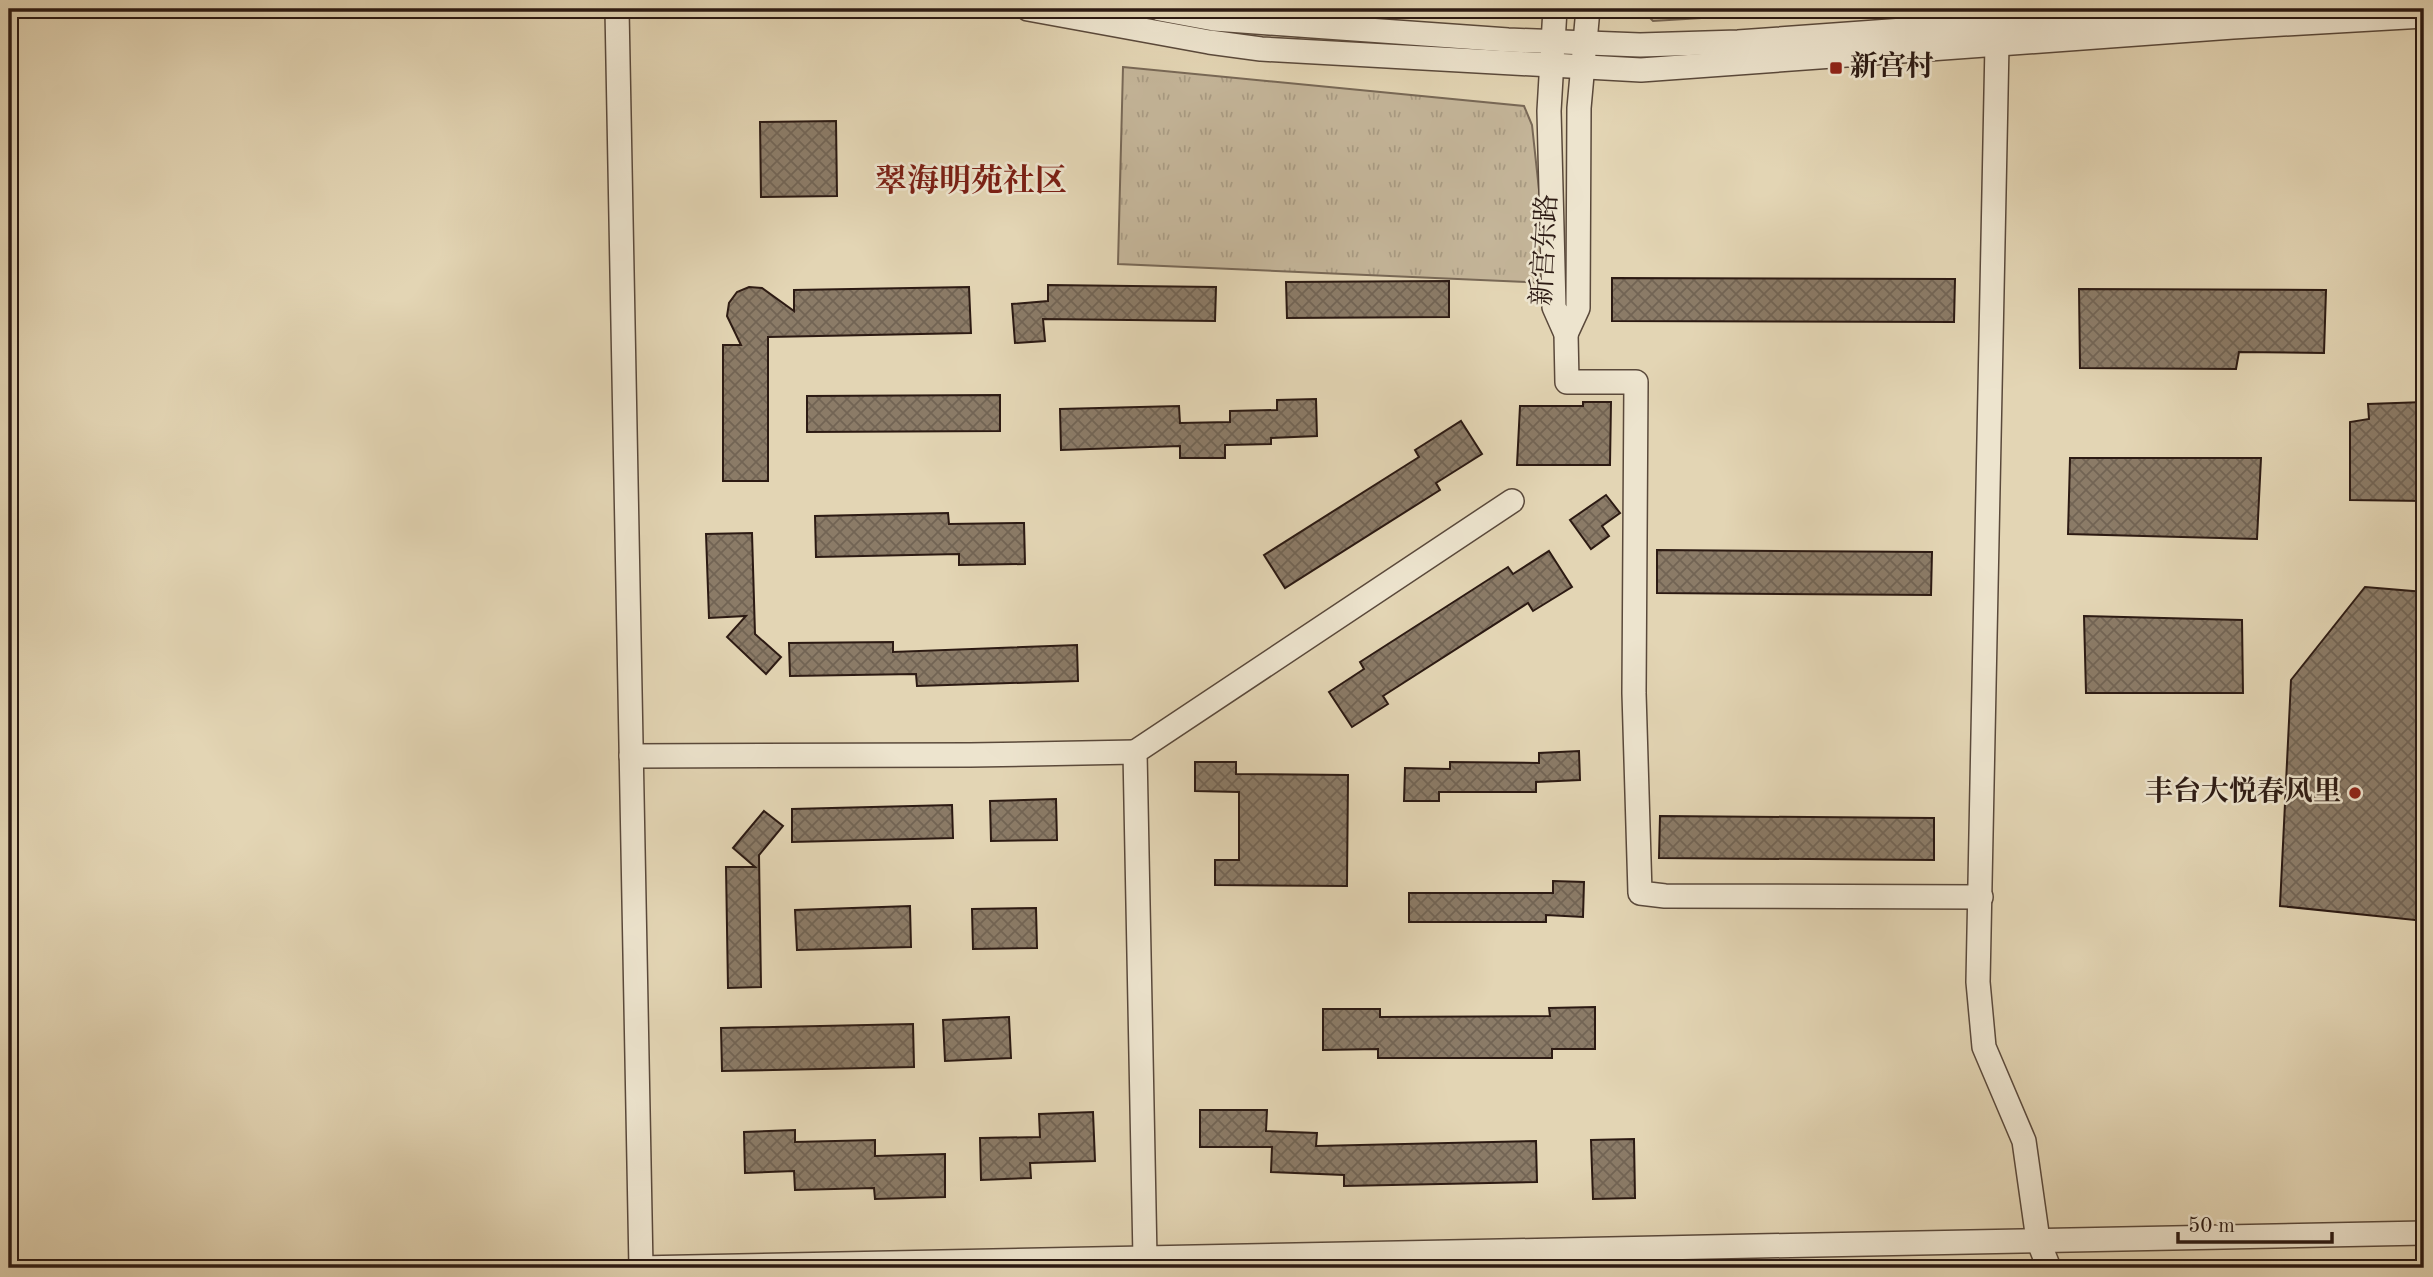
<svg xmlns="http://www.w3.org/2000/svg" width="2433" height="1277" font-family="'Old Standard TT','Noto Serif SC',serif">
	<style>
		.park { fill: url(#park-tufts); stroke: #786856; stroke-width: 2 }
		.building { fill: url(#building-cross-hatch); stroke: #2c1a13; stroke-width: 2 }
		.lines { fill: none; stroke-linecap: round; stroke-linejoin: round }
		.minor-casing { stroke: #5a493b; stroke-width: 26 }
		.minor { stroke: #ede4ce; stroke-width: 23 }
		.poi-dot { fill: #8f2418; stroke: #ede4ce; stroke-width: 2.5 }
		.labels { text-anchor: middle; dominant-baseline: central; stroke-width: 5; stroke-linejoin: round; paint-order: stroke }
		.poi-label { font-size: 28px; font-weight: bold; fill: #2c1a13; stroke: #ede4ce; text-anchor: start }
		.street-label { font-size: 28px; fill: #2c1a13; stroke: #ede4ce }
		.quarter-label { font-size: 32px; font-weight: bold; fill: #7a1f14; stroke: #ede4ce }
	</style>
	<defs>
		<pattern id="park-tufts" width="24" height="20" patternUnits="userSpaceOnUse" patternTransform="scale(1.75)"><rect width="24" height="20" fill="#c4b599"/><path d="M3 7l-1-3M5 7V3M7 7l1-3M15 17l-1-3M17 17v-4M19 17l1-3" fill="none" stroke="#a99b83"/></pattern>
		<pattern id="building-cross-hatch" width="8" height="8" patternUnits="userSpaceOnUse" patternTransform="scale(1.75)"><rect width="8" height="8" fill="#8b7b67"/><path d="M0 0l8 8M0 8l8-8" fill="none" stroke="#726454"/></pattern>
	</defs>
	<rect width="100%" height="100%" fill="#e3d5b4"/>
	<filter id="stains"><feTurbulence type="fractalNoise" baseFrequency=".00286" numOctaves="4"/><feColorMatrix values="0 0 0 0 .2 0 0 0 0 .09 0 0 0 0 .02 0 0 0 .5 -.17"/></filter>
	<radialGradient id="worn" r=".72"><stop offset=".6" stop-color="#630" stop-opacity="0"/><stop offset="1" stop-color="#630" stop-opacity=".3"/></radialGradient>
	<g class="park">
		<polygon points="1641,9 1848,9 1653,21"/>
		<polygon points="1123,67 1524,106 1532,125 1549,283 1118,264"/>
	</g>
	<g class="building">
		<polygon points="836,121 837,196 761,197 760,122"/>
		<polygon points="1612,278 1955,279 1954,322 1612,321"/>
		<polygon points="1449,281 1449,317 1287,318 1286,282"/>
		<polygon points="1048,285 1216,287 1215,321 1043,319 1045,341 1015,343 1012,304 1048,301"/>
		<polygon points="749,287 762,288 794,311 794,290 969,287 971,333 768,337 768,481 723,481 723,345 741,345 727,316 729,303 737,292"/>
		<polygon points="2079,289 2326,290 2324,353 2239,352 2236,369 2080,368"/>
		<polygon points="1000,395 1000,431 807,432 807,396"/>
		<polygon points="1316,399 1317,436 1271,438 1271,444 1225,445 1225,458 1180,458 1180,446 1061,450 1060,409 1179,406 1180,423 1230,422 1230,411 1277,410 1277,400"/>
		<polygon points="1583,402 1611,402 1610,465 1517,465 1520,406 1583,406"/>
		<polygon points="2424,402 2424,501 2350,500 2350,422 2369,419 2368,404"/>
		<polygon points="1461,421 1482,454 1436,483 1440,490 1285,588 1264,555 1419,457 1415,450"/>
		<polygon points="2070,458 2261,458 2257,539 2068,534"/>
		<polygon points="1606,495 1620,513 1602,526 1609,536 1591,549 1570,520"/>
		<polygon points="948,513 949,524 1024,523 1025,564 959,565 959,554 816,557 815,516"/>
		<polygon points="752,533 755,634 781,657 766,674 727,637 746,616 709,618 706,534"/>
		<polygon points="1657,550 1932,552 1931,595 1657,593"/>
		<polygon points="1549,551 1572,587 1533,611 1528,603 1383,696 1388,704 1352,727 1329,692 1364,669 1360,662 1508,567 1513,574"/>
		<polygon points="2365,587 2424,592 2424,921 2280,906 2291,680"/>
		<polygon points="2084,616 2242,620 2243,693 2086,693"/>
		<polygon points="893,642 893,652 1077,645 1078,681 917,686 916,674 790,676 789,643"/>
		<polygon points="1579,751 1580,780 1536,782 1536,792 1439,792 1439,801 1404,801 1405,768 1450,769 1450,762 1539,763 1539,753"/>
		<polygon points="1195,762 1236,762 1236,774 1348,775 1347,886 1215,885 1215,860 1239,860 1239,792 1195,791"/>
		<polygon points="1056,799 1057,840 991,841 990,801"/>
		<polygon points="952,805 953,838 792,842 792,809"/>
		<polygon points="764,811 783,826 759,855 761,987 728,988 726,867 755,867 733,848"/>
		<polygon points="1660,816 1934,818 1934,860 1659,858"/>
		<polygon points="1553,881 1584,882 1583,917 1546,915 1546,922 1409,922 1409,893 1553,893"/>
		<polygon points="910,906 911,947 797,950 795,910"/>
		<polygon points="1036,908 1037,948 973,949 972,909"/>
		<polygon points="1595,1007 1595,1049 1552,1049 1552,1058 1378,1058 1378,1049 1323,1050 1323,1009 1380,1009 1380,1017 1550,1016 1549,1008"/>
		<polygon points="1009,1017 1011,1058 945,1061 943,1020"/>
		<polygon points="913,1024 914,1067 722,1071 721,1028"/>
		<polygon points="1200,1110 1267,1110 1266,1131 1317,1133 1316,1146 1536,1141 1537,1182 1344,1186 1344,1175 1271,1172 1272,1147 1200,1147"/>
		<polygon points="1093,1112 1095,1161 1030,1163 1031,1178 981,1180 980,1138 1040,1137 1039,1114"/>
		<polygon points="795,1130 795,1142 875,1140 875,1156 945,1154 945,1197 875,1199 874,1188 795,1190 794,1171 745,1173 744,1132"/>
		<polygon points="1634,1139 1635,1198 1593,1199 1591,1140"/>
	</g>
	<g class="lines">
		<g class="minor-casing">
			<g id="minor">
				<polyline points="617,9 641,1268"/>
				<polyline points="1028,9 1209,42 1261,49 1641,70 2233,27 2424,16"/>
				<polyline points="1160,9 1214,19 1508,40 1640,45 1738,42 2191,9"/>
				<polyline points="1555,9 1549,111 1554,307 1566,334 1567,382 1636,382 1634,693 1640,893 1665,896 1981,897"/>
				<polyline points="1997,44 1978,982 1984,1047 2024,1141 2038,1240 2049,1268"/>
				<polyline points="1566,334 1578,308 1579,108 1588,9"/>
				<polyline points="631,756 970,755 1135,752"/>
				<polyline points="1145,1258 1135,752 1512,501"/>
				<polyline points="638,1268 2424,1233"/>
			</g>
		</g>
		<use href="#minor" class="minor"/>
	</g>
	<g class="poi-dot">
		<rect x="1829" y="61" width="14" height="14" rx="3.5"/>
		<circle cx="2355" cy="793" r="7"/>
	</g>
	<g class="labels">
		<g class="poi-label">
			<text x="1850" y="68">新宫村</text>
			<text x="2341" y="793" text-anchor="end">丰台大悦春风里</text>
		</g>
		<g class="street-label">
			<text transform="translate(1546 250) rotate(-87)">新宫东路</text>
		</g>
		<g class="quarter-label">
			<text x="971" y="183">翠海明苑社区</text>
		</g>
	</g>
	<rect width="2433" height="1277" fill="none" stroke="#e3d5b4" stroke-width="35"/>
	<rect x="10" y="10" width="2412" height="1256" fill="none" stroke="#2c1a13" stroke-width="3.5"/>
	<rect x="18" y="18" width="2398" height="1242" fill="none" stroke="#2c1a13" stroke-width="2"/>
	<path d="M2178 1232v10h154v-10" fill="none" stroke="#2c1a13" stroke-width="3.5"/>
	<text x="2188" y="1232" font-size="21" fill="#2c1a13" stroke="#ede4ce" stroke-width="5" paint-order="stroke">50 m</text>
	<rect width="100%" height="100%" filter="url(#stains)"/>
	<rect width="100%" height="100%" fill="url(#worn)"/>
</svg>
